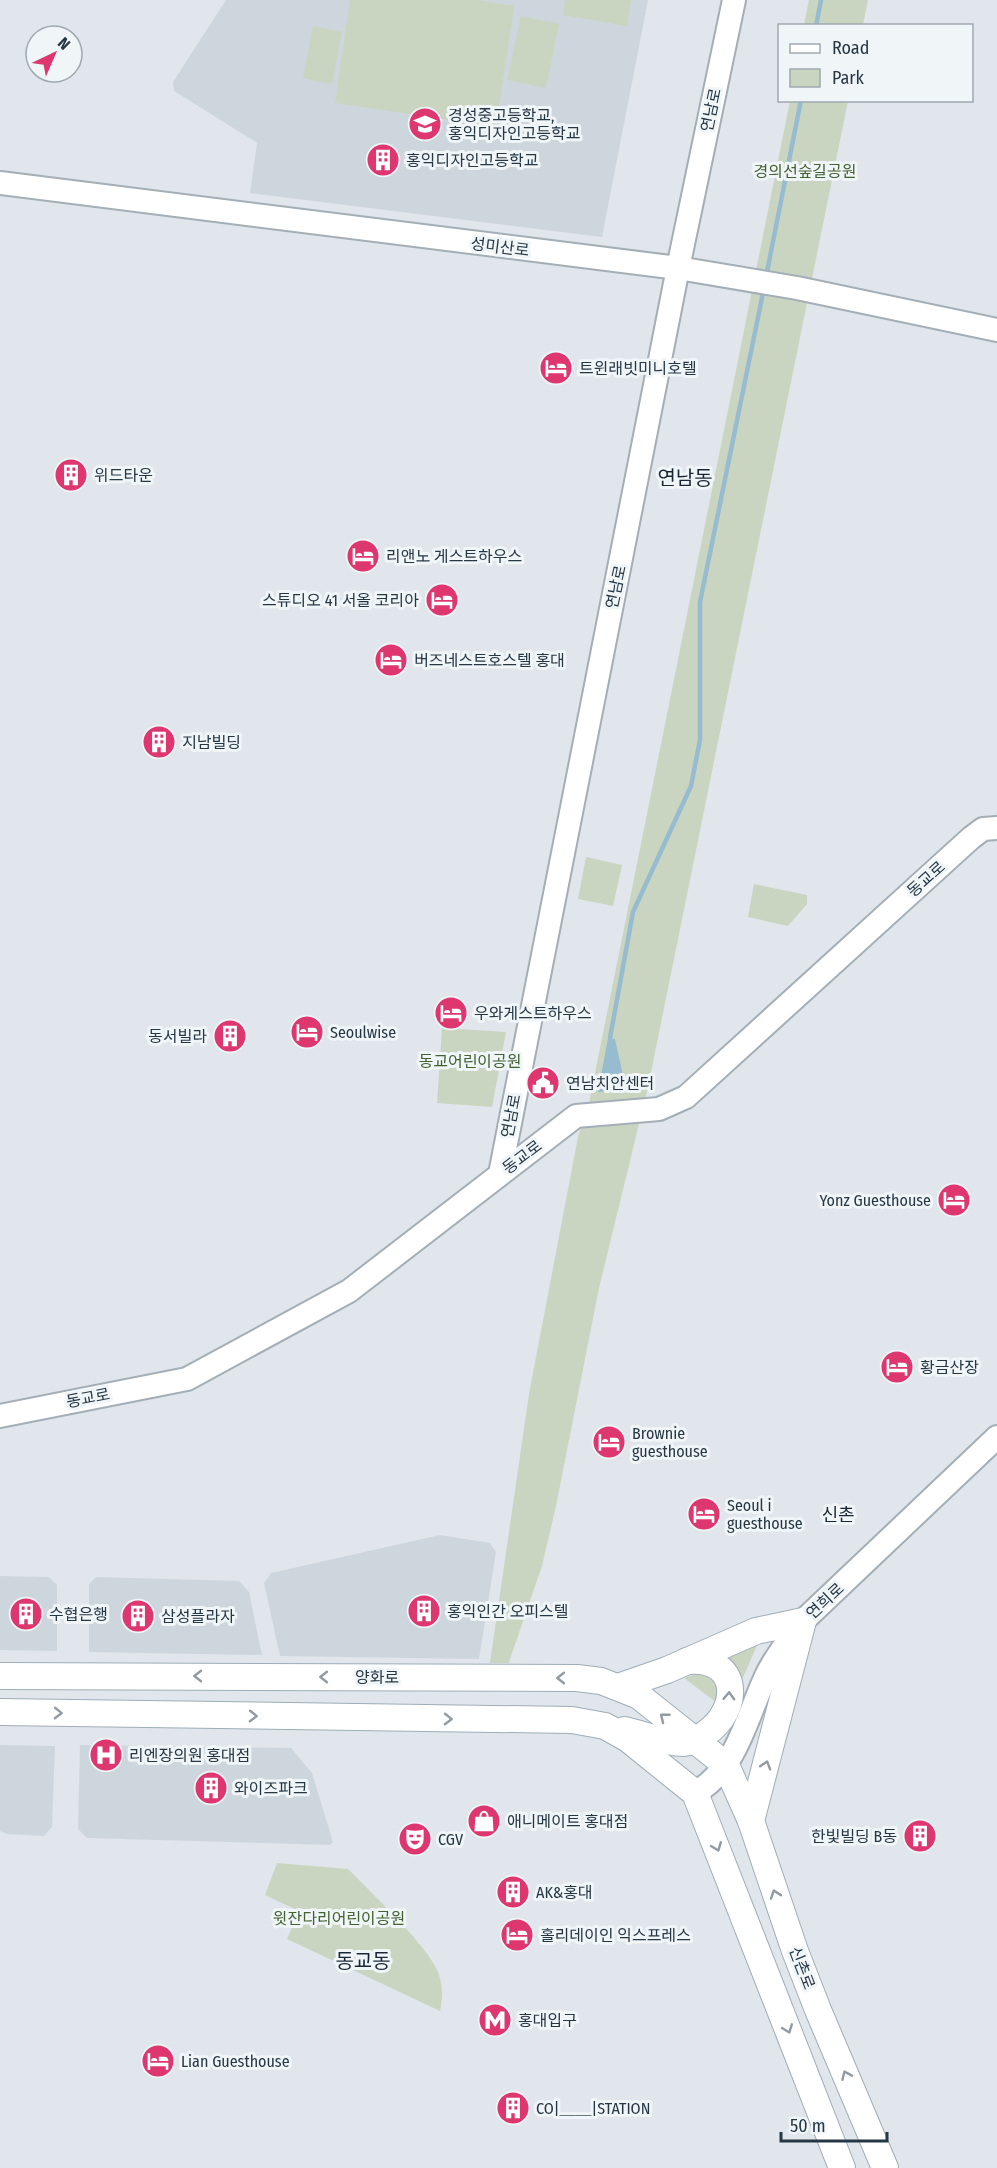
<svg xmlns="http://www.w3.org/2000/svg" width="997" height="2168" font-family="'Fira Sans Condensed','Noto Sans KR',sans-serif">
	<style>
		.built { fill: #ced6dd }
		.green { fill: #c9d5c0 }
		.water { fill: #97bccf }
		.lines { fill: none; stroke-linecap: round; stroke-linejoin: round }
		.stream { stroke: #97bccf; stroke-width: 4.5 }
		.secondary-casing { stroke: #a4aeb6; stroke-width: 26 }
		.primary-casing { stroke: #9eadb8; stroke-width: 28 }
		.secondary { stroke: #fff; stroke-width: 22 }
		.primary { stroke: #fff; stroke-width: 26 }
		.oneway { stroke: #929ba2 }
		.labels { text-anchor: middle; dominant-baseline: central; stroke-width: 6; stroke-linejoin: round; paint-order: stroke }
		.street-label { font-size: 16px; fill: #263744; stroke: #f0f5f8 }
		.poi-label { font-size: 16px; fill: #263744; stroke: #f0f5f8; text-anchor: start }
		.park-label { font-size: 16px; fill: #446132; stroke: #f0f5f8 }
		.neighbourhood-label { font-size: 18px; fill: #192735; stroke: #f0f5f8 }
		.quarter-label { font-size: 20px; fill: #192735; stroke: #f0f5f8 }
	</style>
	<rect width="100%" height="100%" fill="#e0e6eb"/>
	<g class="built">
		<polygon points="226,0 648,0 602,237 250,193 257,143 174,91 173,82"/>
		<polygon points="440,1535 490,1543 496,1552 479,1659 280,1656 264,1583 271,1573"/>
		<polygon points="0,1576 49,1577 57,1585 57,1651 0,1650"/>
		<polygon points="96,1577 239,1581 249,1592 262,1655 89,1652 89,1584"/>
		<polygon points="0,1745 55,1746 52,1827 44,1836 7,1834 0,1831"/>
		<polygon points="80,1745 291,1748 312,1773 333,1842 330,1845 87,1838 78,1829"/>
	</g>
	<g class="green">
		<polygon points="350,0 476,0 514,6 496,127 335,103"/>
		<polygon points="565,0 631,0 627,26 563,15"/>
		<polygon points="809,0 868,0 863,25 804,25"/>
		<polygon points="521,16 559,24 546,88 507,80"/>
		<polygon points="313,26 342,32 332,84 303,78"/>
		<polygon points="790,101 848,101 648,1087 599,1288 556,1506 542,1566 510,1659 509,1663 490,1663 529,1394 578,1137 589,1103"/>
		<polygon points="586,857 622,865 613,906 578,899"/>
		<polygon points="754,884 807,895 807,904 788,926 748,917"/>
		<polygon points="442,1028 506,1032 492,1107 437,1103"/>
		<polygon points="759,1641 741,1682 720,1654"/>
		<path d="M699,1673C717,1678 719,1689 721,1706L684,1678Z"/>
		<path d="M277,1863L348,1869C371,1893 424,1942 437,1970C443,1982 443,1998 440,2011L287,1939L299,1911L265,1895Z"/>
	</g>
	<polygon class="water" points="608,1038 615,1039 626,1089 598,1092"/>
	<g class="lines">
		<g class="stream">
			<polyline points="816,26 821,0"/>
			<polyline points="766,277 801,100"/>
			<polyline points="610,1038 633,912 691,786 700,740 700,602 764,288"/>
		</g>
		<g class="secondary-casing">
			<g id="secondary">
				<polyline points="0,183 678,268 797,288 997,330"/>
				<polyline points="500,1174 678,268 734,0"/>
				<polyline points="0,1416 187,1379 349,1291 576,1116 659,1109 686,1097 971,838 983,829 997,828"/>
				<path d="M695,1793C738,1769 747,1714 768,1672C778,1653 790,1638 803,1621L997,1437"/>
			</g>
		</g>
		<g class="primary-casing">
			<g id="primary">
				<polyline points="0,1676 577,1678 601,1681 639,1696 726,1765 751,1821 795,1951 818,2010 885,2168"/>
				<polyline points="618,1687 667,1670 756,1631 803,1621 751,1821"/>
				<polyline points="0,1712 572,1720 605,1726 628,1739 695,1793 842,2168"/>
				<path d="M624,1730C642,1734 664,1743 684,1743C691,1743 699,1738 705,1734C742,1709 740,1656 687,1661"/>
			</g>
		</g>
		<use href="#secondary" class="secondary"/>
		<use href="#primary" class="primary"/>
	</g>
	<defs><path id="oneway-chevron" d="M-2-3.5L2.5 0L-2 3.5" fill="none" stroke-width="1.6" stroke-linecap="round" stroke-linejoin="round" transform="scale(1.5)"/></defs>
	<g class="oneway">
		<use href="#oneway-chevron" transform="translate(198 1676) rotate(-180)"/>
		<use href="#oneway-chevron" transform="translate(324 1677) rotate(-180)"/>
		<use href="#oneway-chevron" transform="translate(561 1678) rotate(-180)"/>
		<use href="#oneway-chevron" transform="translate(729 1696) rotate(-88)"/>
		<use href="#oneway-chevron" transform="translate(58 1713) rotate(1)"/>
		<use href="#oneway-chevron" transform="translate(253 1716) rotate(1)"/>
		<use href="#oneway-chevron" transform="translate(664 1717) rotate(-141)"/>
		<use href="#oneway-chevron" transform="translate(448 1719) rotate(1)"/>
		<use href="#oneway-chevron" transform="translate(766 1765) rotate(-73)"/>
		<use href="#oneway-chevron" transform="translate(717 1847) rotate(69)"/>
		<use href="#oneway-chevron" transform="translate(775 1894) rotate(-109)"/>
		<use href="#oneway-chevron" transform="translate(788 2029) rotate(69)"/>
		<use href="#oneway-chevron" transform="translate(846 2075) rotate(-114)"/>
	</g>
	<defs>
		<g id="school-disc" transform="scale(1.725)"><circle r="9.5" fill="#de376f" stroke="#f0f5f8"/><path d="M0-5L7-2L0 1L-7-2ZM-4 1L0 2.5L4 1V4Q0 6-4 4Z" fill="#fff"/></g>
		<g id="building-disc" transform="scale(1.725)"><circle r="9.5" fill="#de376f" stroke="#f0f5f8"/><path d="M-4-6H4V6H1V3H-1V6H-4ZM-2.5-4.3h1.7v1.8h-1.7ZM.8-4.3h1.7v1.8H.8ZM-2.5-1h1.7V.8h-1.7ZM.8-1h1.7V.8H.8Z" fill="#fff"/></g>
		<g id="hotel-disc" transform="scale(1.725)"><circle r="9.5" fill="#de376f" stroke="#f0f5f8"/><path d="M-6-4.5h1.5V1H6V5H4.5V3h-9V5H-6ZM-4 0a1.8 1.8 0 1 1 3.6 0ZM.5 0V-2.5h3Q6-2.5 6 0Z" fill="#fff"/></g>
		<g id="civic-disc" transform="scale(1.725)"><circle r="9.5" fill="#de376f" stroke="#f0f5f8"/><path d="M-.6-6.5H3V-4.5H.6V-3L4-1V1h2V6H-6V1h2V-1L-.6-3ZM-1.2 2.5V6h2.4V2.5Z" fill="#fff"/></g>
		<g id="hospital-disc" transform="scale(1.725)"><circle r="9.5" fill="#de376f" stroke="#f0f5f8"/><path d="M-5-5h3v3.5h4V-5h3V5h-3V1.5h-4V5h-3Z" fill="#fff"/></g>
		<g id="shop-disc" transform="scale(1.725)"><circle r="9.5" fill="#de376f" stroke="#f0f5f8"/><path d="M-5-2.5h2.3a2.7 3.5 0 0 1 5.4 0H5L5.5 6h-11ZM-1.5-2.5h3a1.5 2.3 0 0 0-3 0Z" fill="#fff"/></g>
		<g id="theatre-disc" transform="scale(1.725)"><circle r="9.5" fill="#de376f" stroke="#f0f5f8"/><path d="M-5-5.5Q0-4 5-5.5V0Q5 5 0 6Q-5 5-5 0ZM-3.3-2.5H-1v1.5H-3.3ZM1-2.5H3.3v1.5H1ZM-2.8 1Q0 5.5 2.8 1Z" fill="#fff"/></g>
		<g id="metro-disc" transform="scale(1.725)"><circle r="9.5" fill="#de376f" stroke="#f0f5f8"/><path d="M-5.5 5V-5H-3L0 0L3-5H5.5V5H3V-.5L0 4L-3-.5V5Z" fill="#fff"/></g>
	</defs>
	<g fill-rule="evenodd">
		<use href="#school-disc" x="425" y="124"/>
		<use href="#building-disc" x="383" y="160"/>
		<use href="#hotel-disc" x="556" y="368"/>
		<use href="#building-disc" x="71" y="475"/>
		<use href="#hotel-disc" x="363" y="556"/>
		<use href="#hotel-disc" x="442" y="600"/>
		<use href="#hotel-disc" x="391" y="660"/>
		<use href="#building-disc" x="159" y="742"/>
		<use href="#hotel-disc" x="451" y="1013"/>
		<use href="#hotel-disc" x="307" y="1032"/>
		<use href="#building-disc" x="230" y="1036"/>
		<use href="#civic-disc" x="543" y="1083"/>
		<use href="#hotel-disc" x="954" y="1200"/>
		<use href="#hotel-disc" x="897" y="1367"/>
		<use href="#hotel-disc" x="609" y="1442"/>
		<use href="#hotel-disc" x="704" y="1514"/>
		<use href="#building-disc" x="424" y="1611"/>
		<use href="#building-disc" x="26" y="1614"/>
		<use href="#building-disc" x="138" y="1616"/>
		<use href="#hospital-disc" x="106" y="1755"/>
		<use href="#building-disc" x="211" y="1788"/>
		<use href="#shop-disc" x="484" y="1821"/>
		<use href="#building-disc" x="920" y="1836"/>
		<use href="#theatre-disc" x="415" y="1839"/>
		<use href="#building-disc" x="513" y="1892"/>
		<use href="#hotel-disc" x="517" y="1935"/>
		<use href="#metro-disc" x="495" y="2020"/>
		<use href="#hotel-disc" x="158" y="2061"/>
		<use href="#building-disc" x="513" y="2108"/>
	</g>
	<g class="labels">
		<g class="street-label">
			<text transform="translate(711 110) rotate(-78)">연남로</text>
			<text transform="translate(500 247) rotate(7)">성미산로</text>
			<text transform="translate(616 587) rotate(-78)">연남로</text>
			<text transform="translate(926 879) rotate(-42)">동교로</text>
			<text transform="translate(511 1116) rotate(-79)">연남로</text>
			<text transform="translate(522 1157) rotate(-37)">동교로</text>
			<text transform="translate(88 1398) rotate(-11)">동교로</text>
			<text transform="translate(825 1601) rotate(-43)">연희로</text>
			<text x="377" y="1677">양화로</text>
			<text transform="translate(802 1968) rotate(69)">신촌로</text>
		</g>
		<g class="poi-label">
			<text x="448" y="115">경성중고등학교,<tspan x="448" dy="18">홍익디자인고등학교</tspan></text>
			<text x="406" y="160">홍익디자인고등학교</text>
			<text x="579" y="368">트윈래빗미니호텔</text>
			<text x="94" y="475">위드타운</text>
			<text x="386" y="556">리앤노 게스트하우스</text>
			<text x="419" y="600" text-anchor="end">스튜디오 41 서올 코리아</text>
			<text x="414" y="660">버즈네스트호스텔 홍대</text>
			<text x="182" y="742">지남빌딩</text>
			<text x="474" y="1013">우와게스트하우스</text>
			<text x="330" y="1032">Seoulwise</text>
			<text x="207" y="1036" text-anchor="end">동서빌라</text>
			<text x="566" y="1083">연남치안센터</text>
			<text x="931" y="1200" text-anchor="end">Yonz Guesthouse</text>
			<text x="920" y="1367">황금산장</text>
			<text x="632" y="1433">Brownie<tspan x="632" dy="18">guesthouse</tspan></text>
			<text x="727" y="1505">Seoul i<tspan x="727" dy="18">guesthouse</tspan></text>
			<text x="447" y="1611">홍익인간 오피스텔</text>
			<text x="49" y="1614">수협은행</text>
			<text x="161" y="1616">삼성플라자</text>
			<text x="129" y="1755">리엔장의원 홍대점</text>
			<text x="234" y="1788">와이즈파크</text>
			<text x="507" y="1821">애니메이트 홍대점</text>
			<text x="897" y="1836" text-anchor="end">한빛빌딩 B동</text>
			<text x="438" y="1839">CGV</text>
			<text x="536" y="1892">AK&amp;홍대</text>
			<text x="540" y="1935">홀리데이인 익스프레스</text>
			<text x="518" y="2020">홍대입구</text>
			<text x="181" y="2061">Lian Guesthouse</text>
			<text x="536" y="2108">CO|＿＿|STATION</text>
		</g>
		<g class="park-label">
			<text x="805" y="171">경의선숲길공원</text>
			<text x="470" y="1061">동교어린이공원</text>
			<text x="339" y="1918">윗잔다리어린이공원</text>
		</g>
		<g class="neighbourhood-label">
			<text x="838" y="1515">신촌</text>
		</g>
		<g class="quarter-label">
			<text x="685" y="478">연남동</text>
			<text x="363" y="1961">동교동</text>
		</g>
	</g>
	<rect x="778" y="24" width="195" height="78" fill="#f0f5f8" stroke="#9fa9b0" stroke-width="1.5"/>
	<rect x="790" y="44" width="30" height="9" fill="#ffffff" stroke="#9fa9b0" stroke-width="1.5"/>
	<text x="832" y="54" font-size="18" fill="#263744">Road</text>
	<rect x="790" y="69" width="30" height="18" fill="#c9d5c0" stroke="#9fa9b0" stroke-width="1.5"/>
	<text x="832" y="84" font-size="18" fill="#263744">Park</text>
	<g transform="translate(54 54) rotate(44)"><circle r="28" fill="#f0f5f8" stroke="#9fa9b0" stroke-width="1.5"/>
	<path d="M0-4.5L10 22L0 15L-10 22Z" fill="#de376f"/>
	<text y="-9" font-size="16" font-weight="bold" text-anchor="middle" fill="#263744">N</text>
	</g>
	<path d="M781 2132v9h106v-9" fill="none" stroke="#263744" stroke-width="3"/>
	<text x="790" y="2132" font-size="18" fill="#263744" stroke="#f0f5f8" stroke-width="4.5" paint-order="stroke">50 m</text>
</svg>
